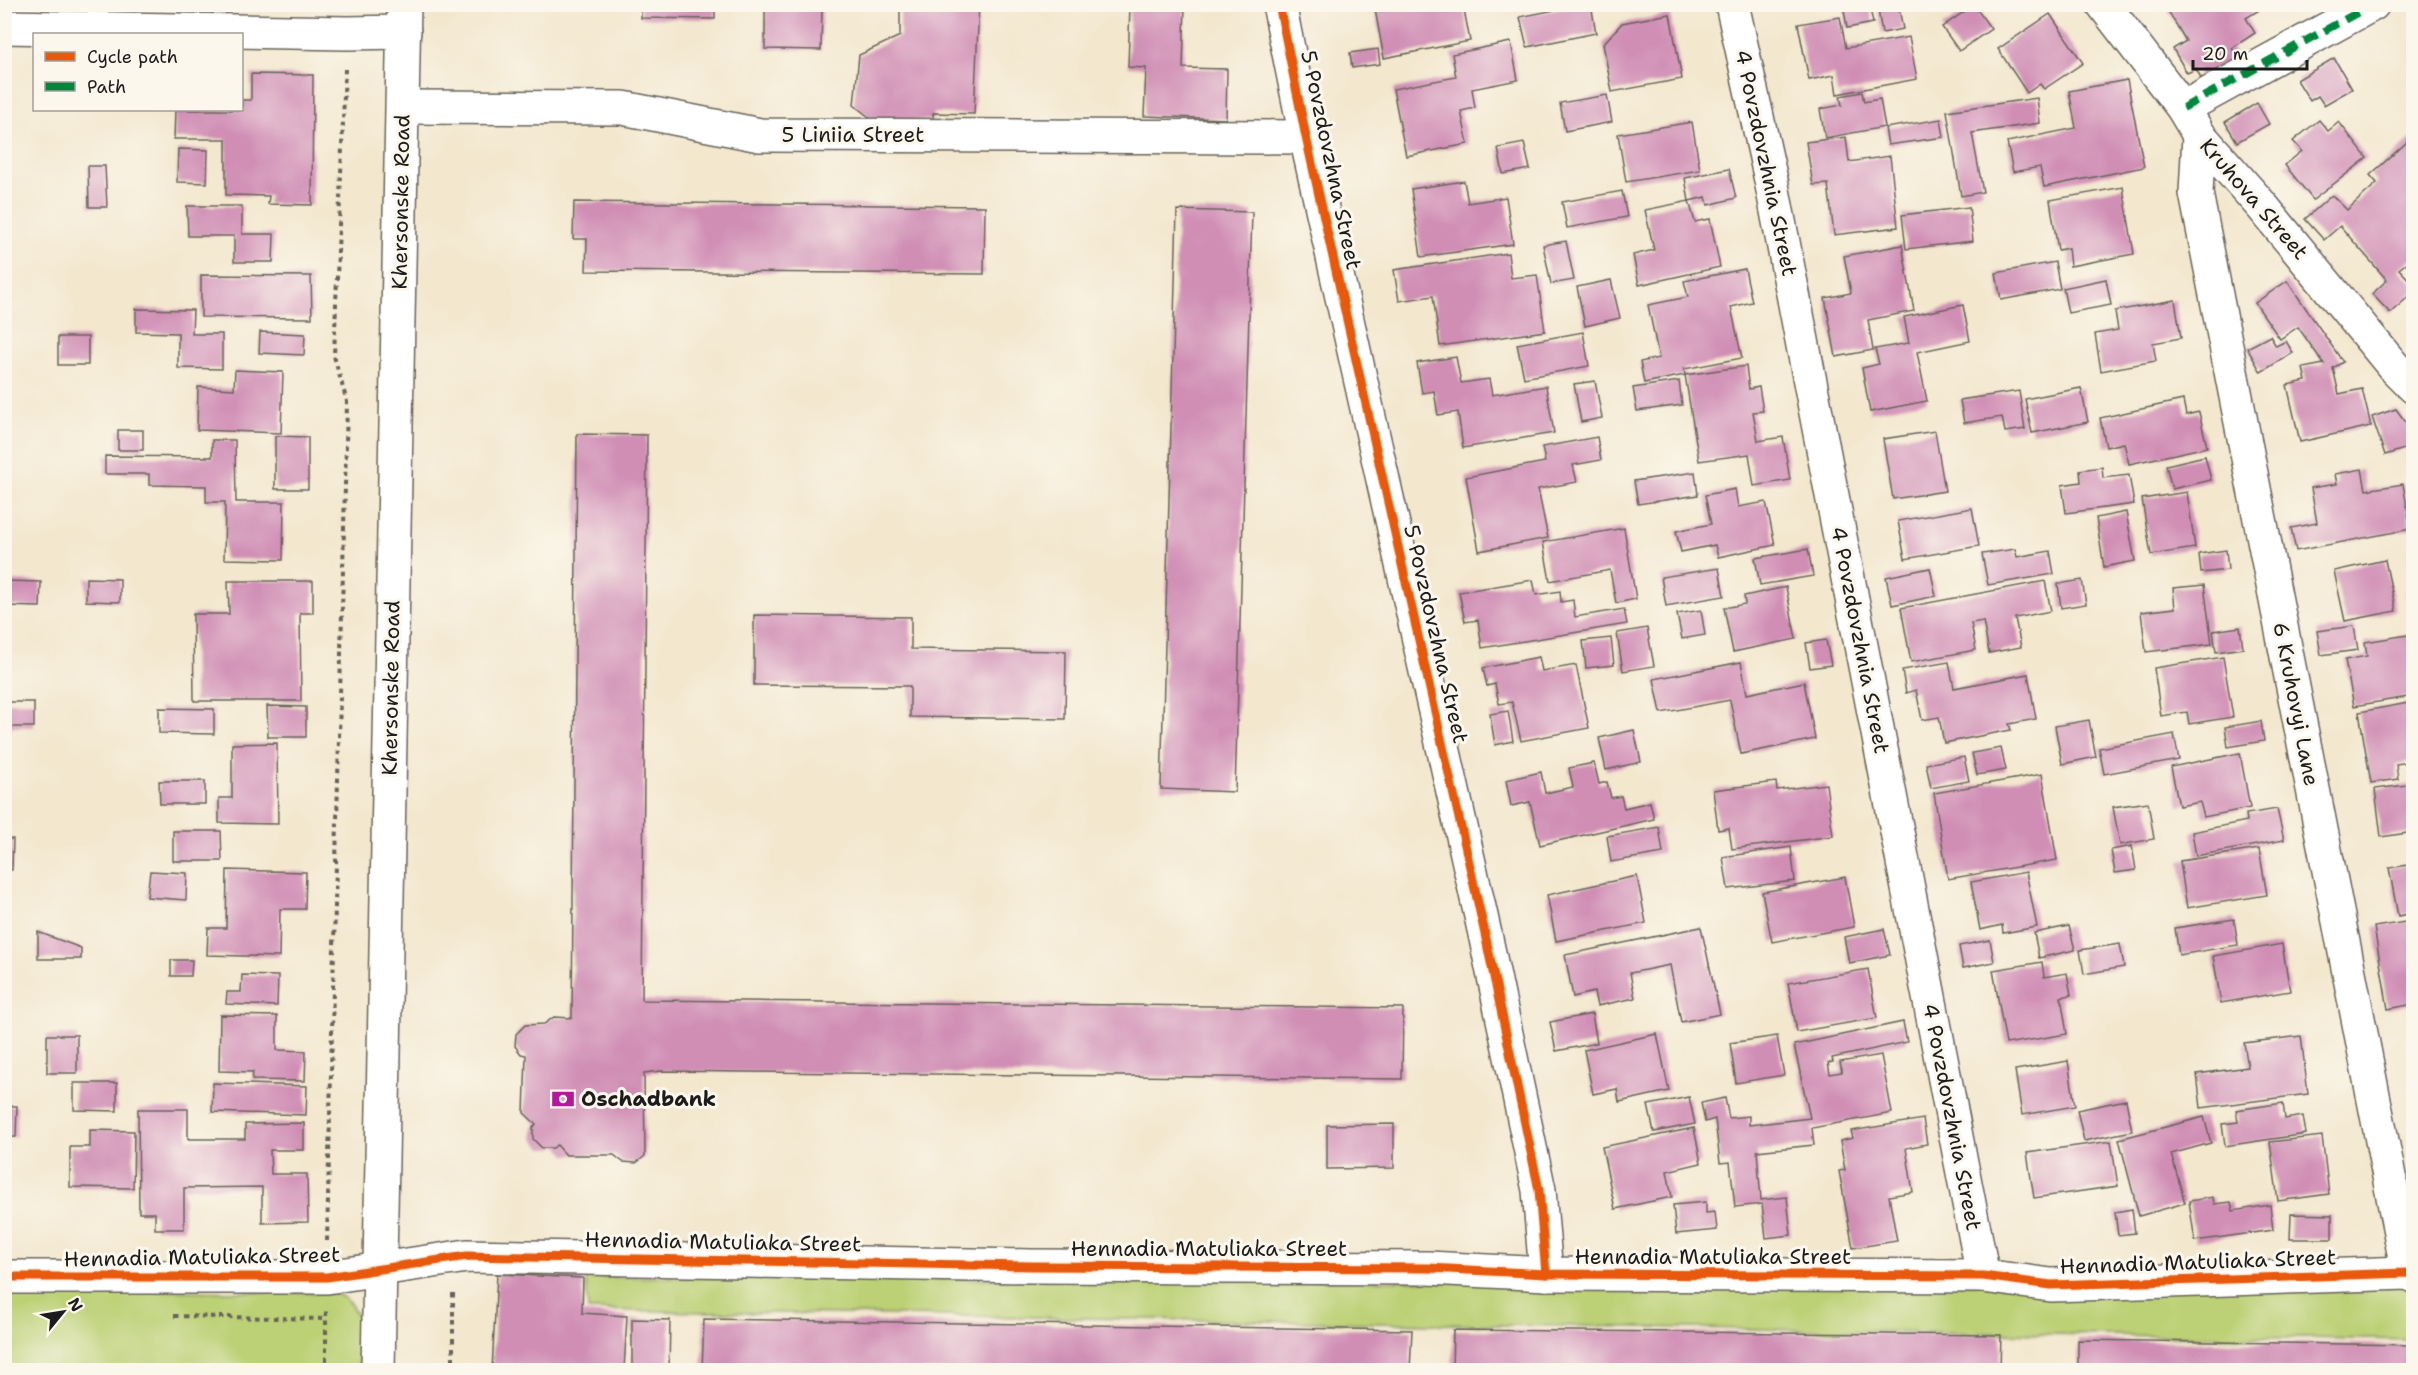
<svg xmlns="http://www.w3.org/2000/svg" width="2418" height="1375" font-family="'Shantell Sans',sans-serif">
	<style>
		.green { fill: #bcd074; stroke: #6c7648; stroke-width: 1.5 }
		.building { fill: #d08eb5 }
		.lines { fill: none; stroke-linecap: round; stroke-linejoin: round }
		.street-casing { stroke: #67635a; stroke-width: 36 }
		.secondary-casing { stroke: #67635a; stroke-width: 36 }
		.path { stroke: #67635a; stroke-width: 4; stroke-dasharray: 4.5 4.5; stroke-linecap: butt }
		.street { stroke: #fff; stroke-width: 33 }
		.secondary { stroke: #fff; stroke-width: 33 }
		.quiet { stroke: #00873e; stroke-width: 8; stroke-dasharray: 15 8; stroke-linecap: butt }
		.cycleway-casing { stroke: #fbf7ec; stroke-width: 13 }
		.cycleway { stroke: #e8590c; stroke-width: 9 }
		.labels { text-anchor: middle; dominant-baseline: central; stroke-width: 6; stroke-linejoin: round; paint-order: stroke }
		.street-label { font-size: 21px; fill: #1c1c1c; stroke: #fbf7ec }
		.poi-label { font-size: 21px; font-weight: bold; fill: #1c1c1c; stroke: #fbf7ec; text-anchor: start }
	</style>
	<rect width="100%" height="100%" fill="#fbf7ec"/>
	<filter id="ink" filterUnits="userSpaceOnUse"><feTurbulence type="fractalNoise" baseFrequency=".0167" numOctaves="2"/><feDisplacementMap in="SourceGraphic" scale="12" xChannelSelector="R" yChannelSelector="G"/><feConvolveMatrix kernelMatrix="1 2 1 2 8 2 1 2 1" color-interpolation-filters="sRGB"/></filter>
	<filter id="wash" filterUnits="userSpaceOnUse"><feTurbulence type="fractalNoise" baseFrequency=".008" numOctaves="4" result="noise"/><feDisplacementMap in="SourceGraphic" scale="24" xChannelSelector="R" yChannelSelector="G"/><feGaussianBlur stdDeviation="1.35" result="paint"/><feColorMatrix in="noise" values="0 0 0 0 0 0 0 0 0 0 0 0 0 0 0 0 0 1.4 0 .05"/><feComposite in="paint" operator="in"/></filter>
	<g filter="url(#wash)">
		<rect width="100%" height="100%" fill="#f3e7ce"/>
		<g class="green">
			<polygon points="586,1277 2403,1285 2413,1290 2414,1340 588,1310"/>
			<path d="M5,1289L335,1293C367,1306 359,1342 358,1370H5Z"/>
		</g>
		<g id="blocks">
			<g class="building">
				<polygon points="641,4 715,4 715,19 641,18"/>
				<polygon points="765,4 805,4 805,7 822,8 821,50 765,49"/>
				<polygon points="900,4 979,4 974,114 933,113 933,120 875,122 854,105 859,55 900,36"/>
				<polygon points="1130,4 1185,4 1183,68 1227,69 1226,119 1144,116 1146,68 1128,67"/>
				<polygon points="1374,4 1414,4 1415,7 1428,4 1463,4 1470,41 1384,58"/>
				<polygon points="1584,4 1591,4 1596,33 1527,47 1520,17"/>
				<polygon points="1843,4 1869,4 1873,23 1847,28"/>
				<polygon points="1877,4 1898,4 1903,29 1882,33"/>
				<polygon points="2164,4 2269,4 2246,18 2255,33 2232,48 2242,64 2206,86 2196,69 2187,73 2173,49 2186,41"/>
				<polygon points="1974,5 1991,29 1959,51 1942,27"/>
				<polygon points="1670,14 1682,79 1612,92 1603,44 1622,23"/>
				<polygon points="2050,14 2083,63 2044,89 2040,84 2027,93 1998,49"/>
				<polygon points="1840,17 1846,48 1909,37 1917,79 1837,94 1834,75 1809,80 1798,24"/>
				<polygon points="1511,42 1518,80 1472,89 1475,108 1461,111 1468,144 1406,156 1393,89 1456,77 1452,54"/>
				<polygon points="1378,49 1380,64 1352,68 1350,53"/>
				<polygon points="2334,58 2352,89 2324,105 2318,96 2310,101 2297,80"/>
				<polygon points="251,74 313,75 312,205 268,204 269,196 226,195 226,139 174,139 175,110 242,110 242,100 251,100"/>
				<polygon points="2127,80 2144,167 2044,187 2040,167 2013,172 2007,142 2076,128 2069,91"/>
				<polygon points="1862,92 1864,102 1880,99 1885,127 1825,138 1820,109 1842,105 1840,96"/>
				<polygon points="1607,95 1612,122 1565,131 1560,103"/>
				<polygon points="2037,98 2040,123 1972,133 1983,192 1961,196 1947,111"/>
				<polygon points="2257,103 2269,124 2237,142 2225,122"/>
				<polygon points="1941,119 1944,137 1888,145 1885,128"/>
				<polygon points="2319,120 2328,131 2339,122 2367,158 2313,200 2285,165 2302,151 2293,141"/>
				<polygon points="1692,122 1700,170 1626,182 1618,134"/>
				<polygon points="2414,136 2414,209 2409,213 2414,219 2414,257 2399,269 2414,285 2414,292 2390,313 2372,294 2387,280 2340,226 2324,240 2305,219 2332,195 2347,210 2377,183 2370,175"/>
				<polygon points="1846,137 1849,162 1890,156 1898,227 1834,235 1828,184 1813,185 1806,142"/>
				<polygon points="1524,143 1530,169 1503,174 1498,148"/>
				<polygon points="178,149 208,150 207,183 177,182"/>
				<polygon points="88,166 105,166 107,207 89,207"/>
				<polygon points="1729,169 1736,198 1708,205 1706,197 1689,201 1685,178"/>
				<polygon points="1464,181 1468,203 1506,197 1513,244 1421,257 1411,189"/>
				<polygon points="2123,187 2134,254 2070,266 2068,248 2058,250 2050,200"/>
				<polygon points="1622,191 1627,217 1567,228 1562,202"/>
				<polygon points="1689,201 1695,222 1710,219 1720,267 1639,285 1633,255 1654,250 1645,210"/>
				<polygon points="574,202 985,206 984,274 586,271 587,239 573,239"/>
				<polygon points="187,206 242,206 242,234 274,234 273,262 234,262 234,236 188,236"/>
				<polygon points="1969,207 1973,241 1906,249 1902,215"/>
				<polygon points="1177,210 1252,212 1235,792 1161,789"/>
				<polygon points="1566,241 1574,280 1551,284 1543,245"/>
				<polygon points="1902,245 1914,311 1868,320 1873,350 1836,357 1825,298 1851,293 1844,256"/>
				<polygon points="1508,253 1511,278 1537,275 1545,331 1440,346 1433,296 1399,301 1394,270"/>
				<polygon points="2055,262 2060,289 2001,300 1996,273"/>
				<polygon points="1745,269 1752,302 1731,307 1742,358 1684,369 1685,375 1644,383 1640,362 1659,358 1648,305 1688,297 1684,281"/>
				<polygon points="201,275 311,276 312,318 201,317"/>
				<polygon points="2106,279 2111,305 2068,313 2063,288"/>
				<polygon points="1611,280 1620,318 1585,326 1577,287"/>
				<polygon points="2287,281 2343,362 2333,368 2339,394 2362,389 2371,426 2300,442 2287,385 2306,381 2303,368 2324,364 2298,327 2280,339 2255,303"/>
				<polygon points="2175,300 2181,338 2153,343 2156,361 2101,371 2095,334 2118,330 2115,311"/>
				<polygon points="1963,305 1970,341 1917,352 1927,401 1870,412 1862,368 1879,364 1875,349 1909,343 1904,317"/>
				<polygon points="136,309 193,310 192,334 222,334 222,369 178,368 178,333 136,332"/>
				<polygon points="260,332 305,334 304,355 259,353"/>
				<polygon points="1583,332 1589,366 1524,378 1517,344"/>
				<polygon points="2270,336 2276,346 2286,341 2293,353 2261,372 2247,348"/>
				<rect x="58" y="337" width="30" height="28"/>
				<polygon points="1456,357 1461,383 1489,379 1492,395 1546,386 1554,433 1463,448 1458,412 1438,415 1434,391 1422,393 1417,363"/>
				<polygon points="1746,366 1749,389 1759,387 1763,411 1753,412 1758,441 1783,437 1790,480 1754,486 1749,454 1699,461 1685,375"/>
				<polygon points="235,370 283,372 281,433 197,430 198,387 234,389"/>
				<polygon points="1595,381 1602,418 1581,422 1574,384"/>
				<polygon points="1679,381 1682,405 1637,411 1633,388"/>
				<polygon points="2081,388 2088,422 2032,433 2025,399"/>
				<polygon points="2019,391 2025,429 2005,432 2002,417 1964,423 1960,400"/>
				<polygon points="2183,400 2186,415 2199,412 2207,447 2129,464 2124,443 2106,447 2100,418"/>
				<polygon points="2396,409 2414,433 2414,446 2385,455 2372,417"/>
				<rect x="118" y="430" width="25" height="20"/>
				<polygon points="1935,431 1945,491 1893,499 1883,439"/>
				<polygon points="577,434 647,435 642,1000 1403,1008 1402,1079 661,1071 644,1073 645,1156 636,1163 623,1162 614,1155 566,1155 557,1145 553,1148 542,1148 533,1139 533,1128 536,1124 524,1113 526,1055 521,1054 515,1046 516,1034 525,1025 544,1024 554,1017 572,1018"/>
				<polygon points="275,436 308,437 308,489 275,489"/>
				<polygon points="1597,437 1601,460 1573,465 1577,482 1538,489 1548,538 1479,551 1466,477 1545,462 1542,447"/>
				<polygon points="212,440 235,440 236,502 284,502 283,560 224,559 225,502 206,502 206,486 149,485 149,474 105,474 105,456 212,457"/>
				<polygon points="2205,456 2211,480 2172,489 2166,465"/>
				<polygon points="2102,467 2103,478 2129,475 2134,504 2066,513 2062,485 2081,482 2080,470"/>
				<polygon points="2362,469 2366,490 2403,484 2411,529 2296,551 2291,528 2317,523 2311,488 2337,484 2335,474"/>
				<polygon points="1695,472 1698,495 1638,504 1634,481"/>
				<polygon points="1735,489 1738,507 1766,502 1775,545 1718,557 1715,545 1681,552 1676,531 1711,524 1705,495"/>
				<polygon points="2187,492 2195,548 2151,555 2142,499"/>
				<polygon points="1972,508 1979,546 1905,559 1898,521"/>
				<polygon points="2126,512 2135,561 2104,567 2096,518"/>
				<polygon points="1624,528 1636,599 1616,603 1610,570 1550,581 1543,542"/>
				<polygon points="1808,549 1813,576 1760,585 1755,558"/>
				<polygon points="2015,549 2017,557 2050,551 2054,574 1988,585 1982,554"/>
				<polygon points="2226,550 2228,570 2201,573 2199,554"/>
				<polygon points="2385,560 2396,611 2345,621 2334,571"/>
				<polygon points="1719,568 1724,596 1666,606 1661,577"/>
				<polygon points="1930,568 1936,596 1892,605 1886,577"/>
				<polygon points="86,578 120,579 120,602 86,601"/>
				<polygon points="1533,580 1536,595 1560,591 1561,602 1573,600 1575,617 1624,609 1627,624 1482,648 1478,620 1465,622 1459,592"/>
				<polygon points="2082,580 2086,604 2061,608 2058,584"/>
				<polygon points="4,581 41,582 40,607 4,606"/>
				<polygon points="228,581 313,581 313,613 300,613 301,701 194,701 193,614 229,614"/>
				<polygon points="2045,581 2051,611 2015,618 2021,647 1989,653 1983,621 1971,623 1976,650 1911,662 1901,608"/>
				<polygon points="2204,585 2212,644 2146,652 2141,612 2175,608 2173,588"/>
				<polygon points="1786,587 1796,639 1733,652 1724,608 1745,604 1744,596"/>
				<polygon points="1701,610 1705,635 1682,639 1677,614"/>
				<polygon points="754,615 911,617 911,649 1066,651 1065,719 910,717 910,686 754,685"/>
				<polygon points="2354,626 2358,650 2321,655 2317,631"/>
				<polygon points="2240,627 2243,648 2216,652 2213,631"/>
				<polygon points="1647,628 1654,666 1623,671 1617,633"/>
				<polygon points="2414,634 2414,696 2354,706 2345,660 2367,656 2365,642"/>
				<polygon points="1611,638 1614,665 1586,668 1583,641"/>
				<polygon points="1826,640 1831,665 1810,668 1806,643"/>
				<polygon points="1539,657 1542,671 1576,665 1589,728 1521,741 1512,702 1499,704 1495,684 1487,686 1483,668"/>
				<polygon points="2223,657 2233,717 2189,724 2187,712 2161,716 2154,668"/>
				<polygon points="1741,662 1747,694 1804,682 1815,739 1741,754 1730,700 1661,713 1654,679"/>
				<polygon points="1949,662 1954,688 2028,674 2036,719 2009,724 2011,730 1944,743 1939,717 1922,720 1916,690 1906,693 1902,670"/>
				<rect x="4" y="702" width="30" height="25"/>
				<polygon points="2414,702 2414,761 2396,764 2398,779 2371,783 2359,712"/>
				<polygon points="267,706 306,707 306,737 268,737"/>
				<polygon points="159,708 214,709 214,734 159,733"/>
				<polygon points="1508,711 1513,741 1495,745 1490,714"/>
				<polygon points="2089,720 2096,757 2062,764 2055,726"/>
				<polygon points="2261,721 2264,741 2228,747 2225,727"/>
				<polygon points="1634,730 1641,762 1606,770 1599,738"/>
				<polygon points="2174,734 2179,760 2104,774 2099,748"/>
				<polygon points="277,743 278,824 219,823 219,798 232,798 232,744"/>
				<polygon points="2001,748 2006,770 1977,775 1972,753"/>
				<polygon points="2240,753 2250,808 2204,817 2200,802 2179,806 2171,767"/>
				<polygon points="1964,757 1969,781 1931,788 1926,764"/>
				<polygon points="1594,763 1599,784 1607,782 1611,798 1621,796 1624,808 1650,802 1654,819 1540,845 1530,802 1511,806 1506,780 1541,772 1545,793 1573,787 1569,768"/>
				<polygon points="2042,774 2057,860 1948,879 1934,793"/>
				<polygon points="159,781 205,781 205,804 160,804"/>
				<polygon points="1776,782 1777,790 1826,784 1833,836 1732,849 1729,828 1718,830 1713,790"/>
				<polygon points="2414,784 2414,832 2381,837 2375,789"/>
				<polygon points="2148,802 2154,839 2120,845 2113,807"/>
				<polygon points="2277,809 2284,840 2196,856 2192,832 2247,821 2246,814"/>
				<polygon points="1659,827 1663,853 1611,862 1607,836"/>
				<polygon points="173,831 221,831 222,861 173,861"/>
				<polygon points="4,839 13,839 12,870 4,869"/>
				<polygon points="2132,846 2136,870 2115,873 2111,850"/>
				<polygon points="1791,847 1795,881 1728,889 1723,857"/>
				<polygon points="2259,849 2267,895 2187,908 2180,861"/>
				<polygon points="2414,864 2414,913 2398,916 2389,868"/>
				<polygon points="227,870 306,872 305,909 280,909 279,957 207,955 208,928 226,928"/>
				<polygon points="150,871 187,873 186,900 147,897"/>
				<polygon points="2026,872 2037,927 2003,933 2002,925 1980,930 1971,882"/>
				<polygon points="1637,876 1646,923 1556,941 1547,895"/>
				<polygon points="1845,877 1854,927 1772,942 1762,892"/>
				<polygon points="2234,919 2238,945 2179,955 2175,928"/>
				<polygon points="2411,921 2414,935 2414,1004 2388,1009 2374,927"/>
				<polygon points="2069,926 2075,950 2039,958 2034,933"/>
				<polygon points="1701,927 1720,1014 1681,1022 1670,965 1630,973 1635,998 1597,1006 1594,992 1573,997 1565,955"/>
				<polygon points="1884,929 1890,955 1849,963 1844,937"/>
				<polygon points="38,932 81,948 81,959 38,959"/>
				<polygon points="1990,940 1994,962 1963,968 1959,946"/>
				<polygon points="2120,944 2124,967 2084,974 2080,950"/>
				<polygon points="2282,944 2290,991 2221,1003 2213,956"/>
				<polygon points="171,960 192,960 191,976 171,976"/>
				<polygon points="2042,962 2044,977 2067,973 2071,995 2061,997 2067,1034 2006,1044 1993,970"/>
				<polygon points="1868,969 1877,1018 1797,1032 1788,983"/>
				<polygon points="242,975 278,976 277,1006 226,1004 227,992 241,992"/>
				<polygon points="1592,1014 1597,1043 1556,1051 1550,1022"/>
				<polygon points="220,1015 277,1016 277,1050 306,1051 305,1081 252,1080 253,1072 219,1071"/>
				<polygon points="1903,1022 1907,1042 1832,1058 1833,1062 1828,1063 1830,1074 1842,1072 1840,1062 1881,1055 1892,1113 1812,1128 1814,1145 1757,1151 1761,1200 1787,1197 1791,1235 1766,1238 1762,1204 1735,1207 1730,1162 1720,1163 1715,1119 1705,1122 1701,1103 1725,1098 1729,1118 1749,1116 1749,1125 1810,1118 1794,1045"/>
				<polygon points="1657,1034 1669,1091 1619,1102 1617,1089 1593,1094 1584,1050"/>
				<rect x="47" y="1035" width="30" height="38"/>
				<polygon points="1777,1036 1784,1075 1736,1083 1730,1043"/>
				<polygon points="2301,1036 2308,1094 2201,1108 2197,1074 2248,1067 2244,1043"/>
				<polygon points="2068,1061 2075,1106 2022,1115 2015,1070"/>
				<polygon points="74,1083 117,1083 117,1111 74,1110"/>
				<polygon points="213,1083 307,1086 306,1115 212,1112"/>
				<polygon points="1689,1097 1695,1124 1654,1132 1648,1105"/>
				<polygon points="2126,1100 2132,1131 2084,1141 2077,1110"/>
				<polygon points="2283,1103 2285,1119 2303,1116 2306,1134 2225,1146 2222,1124 2238,1122 2236,1110"/>
				<polygon points="4,1106 17,1106 16,1137 4,1137"/>
				<polygon points="138,1109 188,1109 188,1139 245,1139 245,1124 304,1123 304,1150 270,1150 271,1174 307,1174 308,1222 262,1223 262,1187 184,1188 184,1229 155,1229 155,1213 139,1213"/>
				<polygon points="2204,1117 2211,1143 2171,1154 2185,1203 2139,1216 2119,1139"/>
				<polygon points="1923,1119 1927,1144 1906,1148 1913,1192 1889,1196 1897,1241 1853,1248 1839,1171 1845,1170 1840,1141 1853,1138 1851,1131"/>
				<polygon points="1394,1124 1394,1168 1327,1169 1327,1125"/>
				<polygon points="1694,1128 1701,1163 1667,1171 1672,1197 1615,1209 1602,1147"/>
				<polygon points="90,1130 134,1131 133,1188 70,1187 70,1147 90,1147"/>
				<polygon points="2322,1136 2329,1194 2278,1201 2270,1142"/>
				<polygon points="2111,1141 2118,1186 2034,1198 2027,1153"/>
				<polygon points="2213,1197 2214,1204 2231,1202 2233,1211 2270,1205 2273,1230 2195,1241 2189,1201"/>
				<polygon points="1706,1202 1706,1213 1715,1212 1717,1230 1676,1234 1673,1205"/>
				<polygon points="2132,1209 2135,1233 2118,1235 2115,1212"/>
				<polygon points="2291,1214 2332,1215 2332,1239 2290,1239"/>
				<polygon points="497,1274 583,1278 582,1313 627,1316 624,1370 492,1370"/>
				<polygon points="632,1319 670,1320 669,1370 632,1370"/>
				<polygon points="704,1319 1412,1330 1410,1370 702,1370"/>
				<polygon points="1453,1330 2001,1335 2000,1370 1452,1370"/>
				<polygon points="2078,1340 2414,1345 2414,1370 2078,1370"/>
			</g>
		</g>
	</g>
	<g filter="url(#ink)">
		<use href="#blocks" fill-opacity="0" stroke="#67635a" stroke-width="1.5"/>
		<g class="lines">
			<g class="street-casing">
				<g id="street">
					<polyline points="1279,4 1306,137 1485,934 1539,1190 1546,1274"/>
					<polyline points="1732,4 1771,180 1983,1276"/>
					<polyline points="2103,4 2183,108 2199,135 2262,206 2394,367 2414,387"/>
					<polyline points="4,27 347,33 404,32"/>
					<polyline points="403,107 623,108 760,135 1306,137"/>
					<polyline points="2183,108 2373,4"/>
					<polyline points="2199,135 2196,193 2408,1273"/>
					<polyline points="4,1277 327,1277 467,1256 1031,1266 1428,1268 1546,1274 1983,1276 2051,1285 2408,1273 2414,1276"/>
				</g>
			</g>
			<g class="secondary-casing">
				<polyline id="secondary" points="378,1370 404,4"/>
			</g>
			<g class="path">
				<polyline points="327,1241 347,402 334,356 345,69"/>
				<polyline points="453,1293 453,1370"/>
				<polyline points="174,1316 326,1319"/>
				<polyline points="326,1370 326,1311"/>
			</g>
			<use href="#street" class="street"/>
			<use href="#secondary" class="secondary"/>
			<polyline class="quiet" points="2183,108 2373,4"/>
			<g class="cycleway-casing">
				<g id="cycleway">
					<polyline points="1279,4 1306,137 1485,934 1539,1190 1546,1274"/>
					<polyline points="4,1277 327,1277 467,1256 1031,1266 1428,1268 1546,1274 1983,1276 2051,1285 2408,1273 2414,1276"/>
				</g>
			</g>
			<use href="#cycleway" class="cycleway"/>
		</g>
	</g>
	<defs>
		<g id="bank-bare" transform="scale(1.8)"><path d="M-6-4H6V4H-6ZM0-2.3a2.3 2.3 0 1 0 0 4.6a2.3 2.3 0 1 0 0-4.6Z" fill="#b5179e" stroke="#fbf7ec" stroke-width="2.5" paint-order="stroke"/></g>
	</defs>
	<g fill-rule="evenodd">
		<use href="#bank-bare" x="563" y="1099"/>
	</g>
	<g class="labels">
		<g class="street-label">
			<text x="853" y="135">5 Liniia Street</text>
			<text transform="translate(1331 160) rotate(78)">5 Povzdovzhna Street</text>
			<text transform="translate(1766 163) rotate(78)">4 Povzdovzhnia Street</text>
			<text transform="translate(2254 199) rotate(49)">Kruhova Street</text>
			<text transform="translate(401 202) rotate(-89)">Khersonske Road</text>
			<text transform="translate(1436 634) rotate(77)">5 Povzdovzhna Street</text>
			<text transform="translate(1860 640) rotate(79)">4 Povzdovzhnia Street</text>
			<text transform="translate(391 688) rotate(-89)">Khersonske Road</text>
			<text transform="translate(2296 704) rotate(79)">6 Kruhovyi Lane</text>
			<text transform="translate(1952 1117) rotate(79)">4 Povzdovzhnia Street</text>
			<text transform="translate(723 1242) rotate(1)">Hennadia Matuliaka Street</text>
			<text x="1209" y="1249">Hennadia Matuliaka Street</text>
			<text transform="translate(202 1257) rotate(-1)">Hennadia Matuliaka Street</text>
			<text x="1713" y="1257">Hennadia Matuliaka Street</text>
			<text transform="translate(2198 1262) rotate(-2)">Hennadia Matuliaka Street</text>
		</g>
		<g class="poi-label">
			<text x="581" y="1099">Oschadbank</text>
		</g>
	</g>
	<rect width="2418" height="1375" fill="none" stroke="#fbf7ec" stroke-width="24"/>
	<rect x="33" y="33" width="210" height="78" fill="#fbf7ec" stroke="#a29f99" stroke-width="1.5"/>
	<rect x="45" y="52" width="30" height="9" fill="#e8590c" stroke="#a29f99" stroke-width="1.5"/>
	<text x="87" y="63" font-size="18" fill="#1c1c1c">Cycle path</text>
	<rect x="45" y="82" width="30" height="9" fill="#00873e" stroke="#a29f99" stroke-width="1.5"/>
	<text x="87" y="93" font-size="18" fill="#1c1c1c">Path</text>
	<g transform="translate(63 1312) rotate(60)" stroke="#fbf7ec" stroke-width="4.5" paint-order="stroke">
	<path d="M0-4.5L10 22L0 15L-10 22Z" fill="#1c1c1c"/>
	<text y="-9" font-size="16" font-weight="bold" text-anchor="middle" fill="#1c1c1c">N</text>
	</g>
	<path d="M2193 60v9h114v-9" fill="none" stroke="#1c1c1c" stroke-width="3"/>
	<text x="2202" y="60" font-size="18" fill="#1c1c1c" stroke="#fbf7ec" stroke-width="4.5" paint-order="stroke">20 m</text>
</svg>
